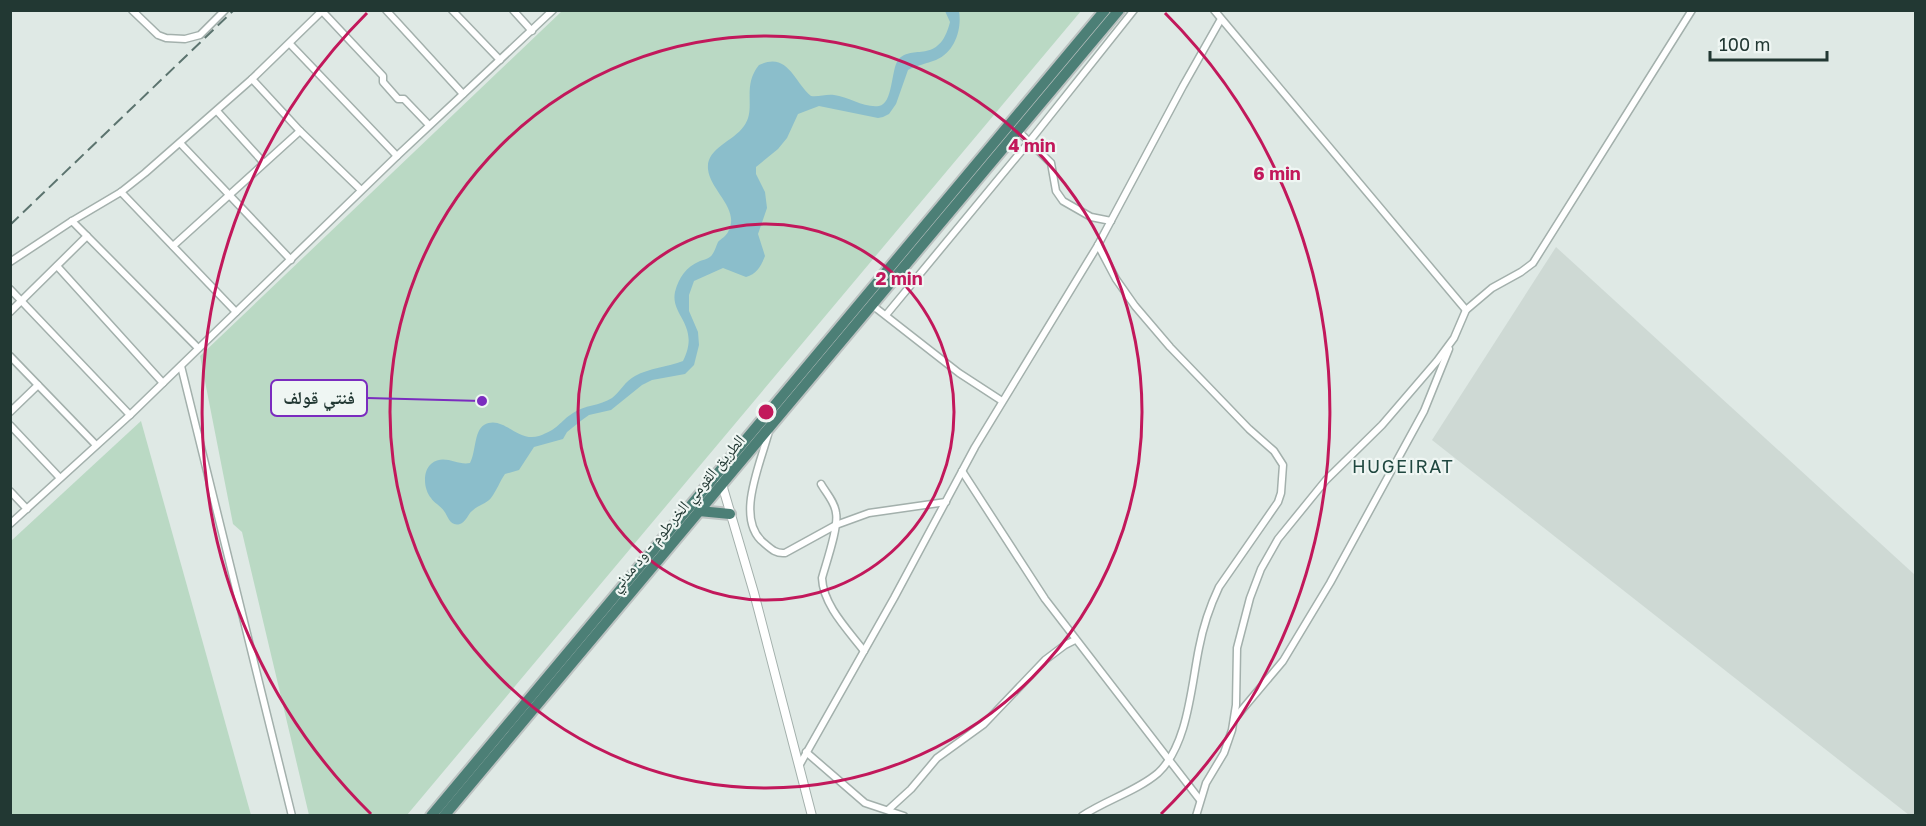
<svg xmlns="http://www.w3.org/2000/svg" width="1926" height="826" font-family="'Golos Text','Noto Naskh Arabic',sans-serif">
	<style>
		.built { fill: #ced9d4 }
		.green { fill: #bad9c4 }
		.water { fill: #8bbecb }
		.lines { fill: none; stroke-linecap: round; stroke-linejoin: round }
		.minor-casing { stroke: #a3b0ac; stroke-width: 9 }
		.tertiary-casing { stroke: #a3b0ac; stroke-width: 10 }
		.trunk-casing { stroke: #bdc3c2; stroke-width: 14 }
		.minor { stroke: #fff; stroke-width: 6 }
		.tertiary { stroke: #fff; stroke-width: 8 }
		.trunk { stroke: #4c7f76; stroke-width: 10 }
		.rail { stroke: #5c746f; stroke-width: 2; stroke-dasharray: 12 6; stroke-linecap: butt }
		.ring { fill: none; stroke: #c2185b; stroke-width: 3 }
		.labels { text-anchor: middle; dominant-baseline: central; stroke-width: 4.5; stroke-linejoin: round; paint-order: stroke }
		.street-label { font-size: 16px; fill: #223833; stroke: #eff6f3 }
		.neighbourhood-label { font-size: 18px; letter-spacing: 1.5px; fill: #204840; stroke: #eff6f3 }
		.centre { fill: #c2185b; stroke: #eff6f3; stroke-width: 3 }
		.ring-label { font-size: 18px; text-anchor: middle; font-weight: bold; fill: #c2185b; stroke: #eff6f3; stroke-width: 4.5; stroke-linejoin: round; paint-order: stroke }
		.leader { fill: none; stroke: #7b2cbf; stroke-width: 2 }
		.callout-dot { fill: #7b2cbf; stroke: #eff6f3; stroke-width: 2 }
		.callout { fill: #eff6f3; stroke: #7b2cbf; stroke-width: 2 }
		.callout-label { font-size: 18px; text-anchor: middle; font-weight: bold; fill: #223833 }
	</style>
	<rect width="100%" height="100%" fill="#dfe9e5"/>
	<polygon class="built" points="1556,247 1915,575 1915,815 1909,815 1432,440"/>
	<g class="green">
		<polygon points="562,11 1081,11 407,815 309,815 242,532 233,524 200,356"/>
		<polygon points="141,421 251,815 11,815 11,541"/>
	</g>
	<path class="water" d="M945,11H959C962,29 955,52 936,60C926,64 917,65 908,70L896,104L889,114L883,117L878,118L819,106L798,114L787,138L778,149L756,167V174L765,192L767,208L758,234L765,256C761,266 757,274 746,277L723,268L694,281L689,295V311L698,332L699,345L694,365L685,374L652,380L642,385L611,410L589,415L582,420L567,432L563,439L534,447L519,470L505,474C500,481 497,490 491,498C486,504 478,505 472,511C468,514 466,522 460,524C450,527 448,516 444,511C441,506 434,503 431,498C424,490 422,472 431,464C444,453 457,466 470,463C476,452 474,431 484,425C503,414 517,443 539,436C559,429 559,422 573,413C584,405 600,406 612,398C620,392 625,381 635,376C649,368 668,367 683,361C701,325 670,316 675,292C679,277 686,267 700,261C704,260 710,258 712,255C715,251 716,246 718,242C721,239 726,236 728,232C741,209 710,191 708,169C706,148 733,142 744,126C757,109 741,87 759,65C788,51 794,82 811,96C819,97 826,94 834,95C849,97 864,108 879,106C893,104 891,70 898,60C912,43 939,66 950,22Z"/>
	<g class="lines">
		<g class="minor-casing">
			<g id="minor">
				<polyline points="132,10 158,35 166,38 185,39 200,35 225,10"/>
				<polyline points="386,10 463,94"/>
				<polyline points="452,10 500,60"/>
				<polyline points="513,10 532,31"/>
				<polyline points="1214,10 1466,310"/>
				<polyline points="322,11 383,76 383,82 398,99 404,99 429,125"/>
				<polyline points="290,44 397,156"/>
				<polyline points="252,79 300,131 361,190"/>
				<polyline points="217,111 264,163"/>
				<polyline points="1018,131 1051,163 1056,191 1063,201 1091,217 1111,221"/>
				<polyline points="180,143 291,260"/>
				<polyline points="121,192 236,312"/>
				<polyline points="72,221 198,348"/>
				<polyline points="173,246 300,131"/>
				<polyline points="10,262 72,221 121,192 145,173 252,79 323,10"/>
				<polyline points="57,266 163,383"/>
				<polyline points="10,289 130,415"/>
				<polyline points="872,305 959,373 1002,401"/>
				<polyline points="10,312 87,236"/>
				<polyline points="886,315 1029,142 1134,10"/>
				<polyline points="10,356 96,445"/>
				<polyline points="181,366 292,816"/>
				<polyline points="10,412 38,385"/>
				<polyline points="10,425 60,478"/>
				<path d="M769,431C761,463 734,519 764,543C771,549 776,554 785,553L836,525L869,513L946,502"/>
				<polyline points="962,471 1045,599 1200,800"/>
				<path d="M821,484C826,493 835,502 836,513C839,527 826,563 822,578C823,605 848,630 864,651"/>
				<polyline points="10,491 27,509"/>
				<polyline points="10,524 130,415 397,156 553,10"/>
				<polyline points="1235,718 1283,661 1330,583 1424,411 1449,349"/>
				<polyline points="806,752 865,803 904,816"/>
				<polyline points="799,766 894,598 975,447 1098,245 1183,86 1221,19"/>
				<polyline points="888,810 911,789 937,758 984,724 1045,660 1065,645 1075,640"/>
				<path d="M1082,816C1106,800 1137,791 1158,773C1188,745 1191,687 1199,648C1203,627 1210,606 1219,587L1278,502L1281,493L1283,465L1274,451L1249,429L1170,347L1135,306L1116,279L1098,245"/>
				<polyline points="1196,816 1206,783 1224,753 1232,730 1236,705 1237,648 1250,598 1261,569 1278,539 1326,480 1382,425 1437,361 1454,338 1466,310 1492,288 1521,272 1533,263 1692,10"/>
			</g>
		</g>
		<g class="tertiary-casing">
			<polyline id="tertiary" points="721,481 754,593 812,816"/>
		</g>
		<g class="trunk-casing">
			<g id="trunk">
				<polyline points="699,511 730,514"/>
				<polyline points="431,816 1105,10"/>
				<polyline points="444,816 1119,10"/>
			</g>
		</g>
		<use href="#minor" class="minor"/>
		<use href="#tertiary" class="tertiary"/>
		<use href="#trunk" class="trunk"/>
		<polyline class="rail" points="10,225 234,10"/>
	</g>
	<g class="ring">
		<circle cx="766" cy="412" r="188"/>
		<circle cx="766" cy="412" r="376"/>
		<path d="M371 814A564 564 0 0 1 367 13M1165 13A564 564 0 0 1 1161 814"/>
	</g>
	<g class="labels">
		<g class="street-label">
			<text transform="translate(677 513) rotate(-50)">الطريق القومي الخرطوم - ود مدني</text>
		</g>
		<g class="neighbourhood-label">
			<text x="1403" y="466">HUGEIRAT</text>
		</g>
	</g>
	<circle cx="766" cy="412" r="9" class="centre"/>
	<g class="ring-label">
		<text x="1032" y="152">4 min</text>
		<text x="1277" y="180">6 min</text>
		<text x="899" y="285">2 min</text>
	</g>
	<path class="leader" d="M482 401L367 398"/>
	<circle class="callout-dot" cx="482" cy="401" r="6"/>
	<rect class="callout" x="271" y="380" width="96" height="36" rx="6"/>
	<g class="callout-label">
		<text x="319" y="404">فنتي قولف</text>
	</g>
	<rect width="1926" height="826" fill="none" stroke="#223833" stroke-width="24"/>
	<path d="M1710 51v9h117v-9" fill="none" stroke="#223833" stroke-width="3"/>
	<text x="1719" y="51" font-size="18" fill="#223833" stroke="#eff6f3" stroke-width="4.5" paint-order="stroke">100 m</text>
</svg>
